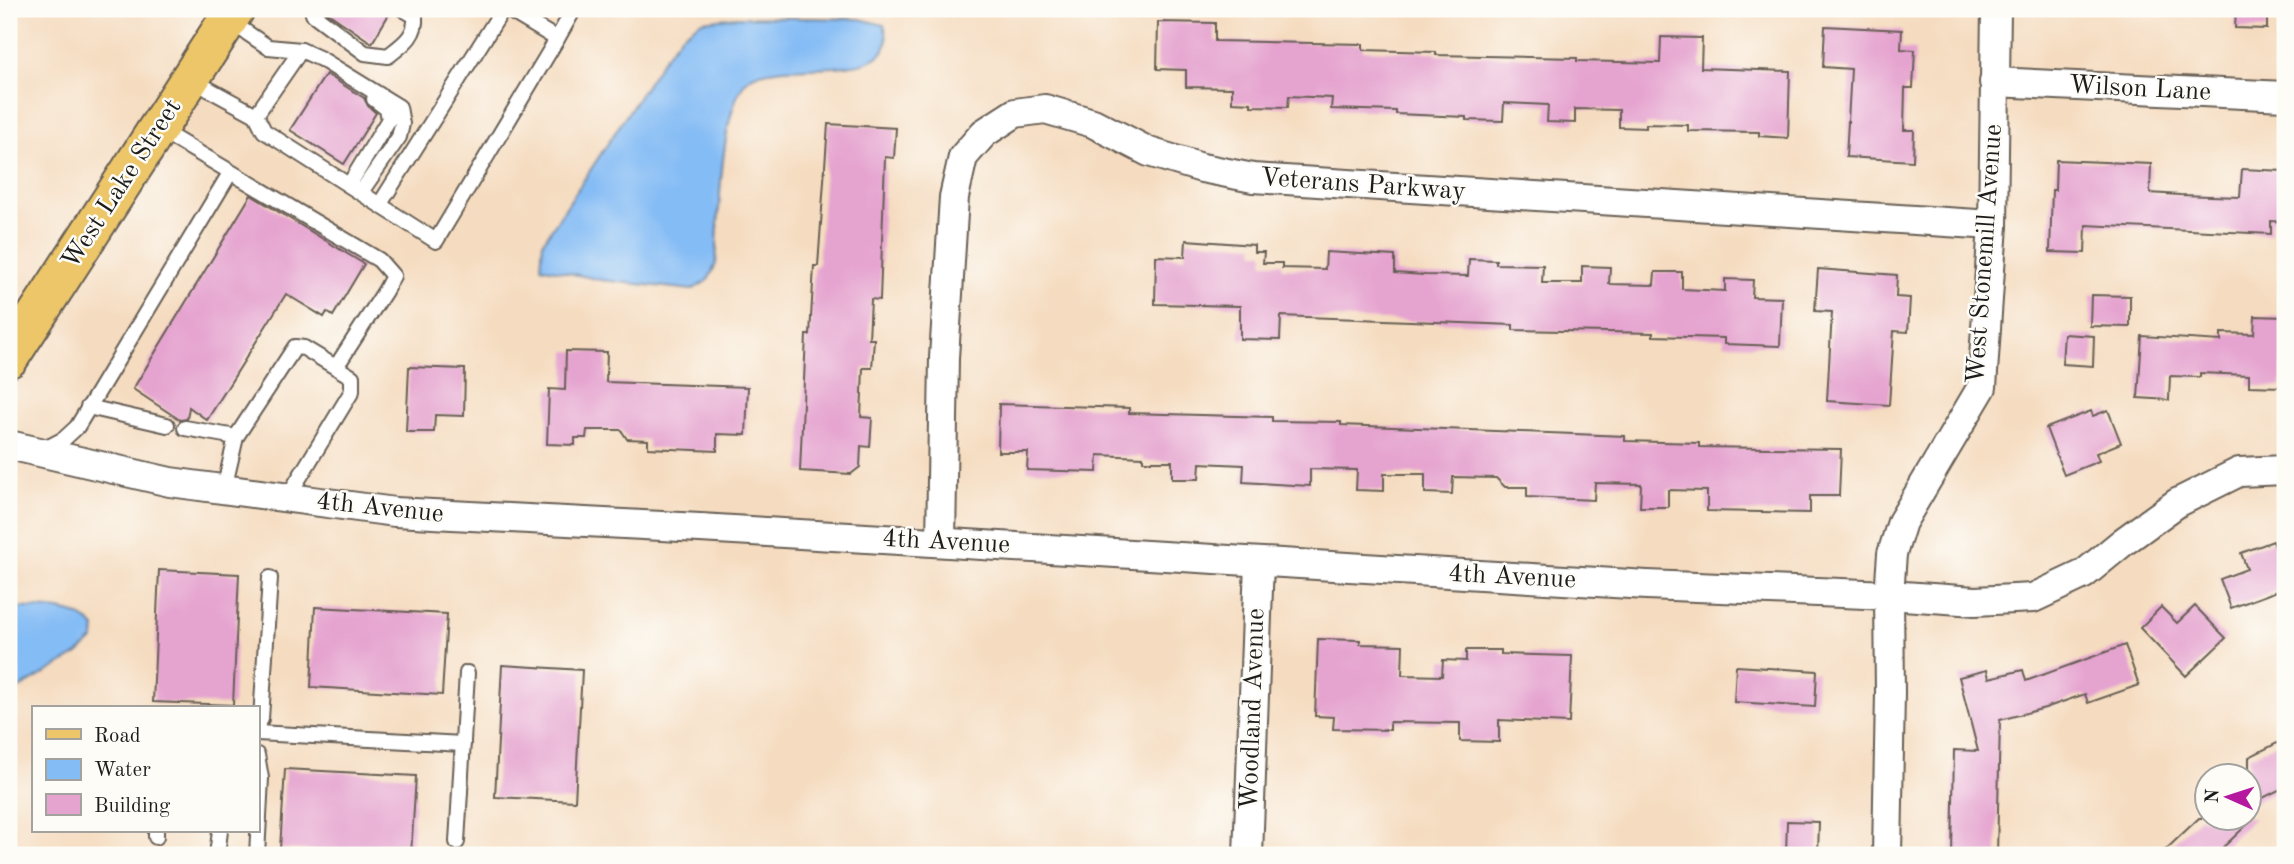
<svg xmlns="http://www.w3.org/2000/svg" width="2294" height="864" font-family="'Old Standard TT',serif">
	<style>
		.water { fill: #84bcf5; stroke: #506c88; stroke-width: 2 }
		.building { fill: #e5a3cf }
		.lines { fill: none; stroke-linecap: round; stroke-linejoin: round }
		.lane-casing { stroke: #685f55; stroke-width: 18 }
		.street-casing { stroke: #685f55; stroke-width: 32 }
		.primary-casing { stroke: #685f55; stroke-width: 42 }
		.lane { stroke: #fff; stroke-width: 14 }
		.street { stroke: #fff; stroke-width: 28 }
		.primary { stroke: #ecc669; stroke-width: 38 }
		.labels { text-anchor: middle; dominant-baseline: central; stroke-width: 5; stroke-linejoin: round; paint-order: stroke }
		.street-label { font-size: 26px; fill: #1c1c1c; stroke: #fdfcf7 }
	</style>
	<rect width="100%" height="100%" fill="#fdfcf7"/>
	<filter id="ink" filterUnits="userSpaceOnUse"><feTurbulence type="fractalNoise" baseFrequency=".0143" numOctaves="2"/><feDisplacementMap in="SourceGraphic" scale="14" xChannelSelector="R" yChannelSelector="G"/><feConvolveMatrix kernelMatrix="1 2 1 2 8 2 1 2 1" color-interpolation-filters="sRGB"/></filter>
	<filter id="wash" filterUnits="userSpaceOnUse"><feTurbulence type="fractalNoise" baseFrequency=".00686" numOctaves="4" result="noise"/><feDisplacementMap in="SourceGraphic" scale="28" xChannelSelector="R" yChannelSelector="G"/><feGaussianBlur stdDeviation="1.57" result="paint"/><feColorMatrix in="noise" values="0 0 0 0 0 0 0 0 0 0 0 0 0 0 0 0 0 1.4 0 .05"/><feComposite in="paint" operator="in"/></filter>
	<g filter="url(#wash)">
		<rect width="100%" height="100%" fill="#f5dcc0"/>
		<g class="water">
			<path d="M736,17L860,19L884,25C907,88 783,56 751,77C719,98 719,224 716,264L708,280L692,290L601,280L541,267L543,242L666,55L682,35L702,21Z"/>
			<path d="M9,607C37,609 75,605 95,627L94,639L78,654L13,692L9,697Z"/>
		</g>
		<g id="blocks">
			<g class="building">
				<polygon points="322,9 392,9 372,43"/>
				<polygon points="2236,9 2267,9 2267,29 2235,28"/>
				<polygon points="1158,22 1215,23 1215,41 1363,44 1363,50 1436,52 1436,55 1577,58 1577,61 1660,63 1661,37 1702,38 1701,68 1790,71 1788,138 1759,136 1759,132 1688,131 1688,125 1646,124 1646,128 1619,127 1619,110 1575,109 1575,123 1547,122 1548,105 1504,103 1503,121 1466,120 1466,117 1396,114 1396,111 1331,109 1332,98 1289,96 1288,107 1251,106 1251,103 1232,102 1232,88 1186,87 1186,70 1157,69"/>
				<polygon points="1825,26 1902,30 1901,49 1915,50 1913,88 1905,88 1904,130 1914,130 1913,161 1846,157 1851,69 1823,67"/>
				<polygon points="326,74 364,98 368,106 376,113 344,164 290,130"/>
				<polygon points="828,124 896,128 894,158 885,157 880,300 871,299 869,339 874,339 872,368 863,368 861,417 872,418 870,447 861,446 860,467 851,474 800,471 806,335 810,335 814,266 818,266"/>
				<polygon points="2056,160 2151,164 2150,193 2180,195 2240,197 2242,169 2285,171 2285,222 2271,221 2271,234 2086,225 2085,253 2050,252 2052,190 2055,190"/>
				<polygon points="251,195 364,264 333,316 327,312 324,317 286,294 207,420 189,407 187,419 180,420 133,389"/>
				<polygon points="1186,240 1254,245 1254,252 1264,252 1263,263 1282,263 1282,268 1325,269 1326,252 1395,256 1395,273 1425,275 1468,276 1469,259 1496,260 1496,264 1543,265 1542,283 1582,283 1582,266 1610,267 1609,284 1654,285 1655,272 1682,272 1682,289 1725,291 1725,279 1753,280 1752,297 1782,298 1780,346 1724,344 1724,338 1653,336 1653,333 1513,330 1513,325 1281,316 1280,340 1240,339 1240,306 1155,304 1156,256 1185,257"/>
				<polygon points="1818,269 1897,275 1896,297 1910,298 1908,332 1894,331 1889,405 1827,401 1832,312 1815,311"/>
				<polygon points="2091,295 2130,296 2130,327 2090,326"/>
				<polygon points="2255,316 2284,317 2281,387 2249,386 2249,375 2200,373 2200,377 2170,376 2169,400 2138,398 2142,336 2221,341 2221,333 2254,334"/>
				<polygon points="2064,334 2094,336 2093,366 2062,364"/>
				<polygon points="566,351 607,352 606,382 748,387 746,435 717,434 717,451 648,448 648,440 627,439 621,430 587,430 586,438 575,438 575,445 547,444 549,389 565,390"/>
				<polygon points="409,367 465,369 464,416 435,415 434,432 406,432"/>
				<polygon points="999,404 1129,408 1129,413 1272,417 1272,421 1341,422 1341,425 1625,436 1625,441 1699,443 1699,447 1841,449 1839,496 1810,496 1810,513 1707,511 1707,491 1668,490 1668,507 1640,507 1641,484 1595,483 1594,500 1527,497 1527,487 1505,487 1496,478 1453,477 1452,494 1425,493 1425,474 1384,474 1384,491 1356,490 1357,470 1310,469 1310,486 1243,482 1244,465 1200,463 1199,479 1172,479 1172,461 1143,461 1143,457 1098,455 1097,472 1027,470 1028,452 998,452"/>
				<polygon points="2108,410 2121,443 2096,453 2099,461 2064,475 2046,428 2091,411 2093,416"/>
				<polygon points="2273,541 2285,575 2285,588 2231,608 2220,579 2247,569 2241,553"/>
				<polygon points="159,570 239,574 233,705 153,702"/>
				<polygon points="2195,606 2226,638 2186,676 2140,628 2161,607 2177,623"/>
				<polygon points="315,607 447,614 442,695 311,687"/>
				<polygon points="1318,639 1360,640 1360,644 1403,645 1402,675 1442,676 1443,660 1466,661 1466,650 1501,650 1501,654 1572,656 1569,723 1499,720 1499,742 1460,741 1460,723 1390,722 1390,730 1333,729 1334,717 1315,716"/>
				<polygon points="2125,645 2139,685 2088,703 2085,694 2045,708 2000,720 1997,855 1952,855 1954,750 1978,751 1959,677 1987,670 1989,678 2023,670 2026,681"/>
				<polygon points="502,665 582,670 575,801 495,797"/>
				<polygon points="1736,666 1817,671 1815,707 1734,702"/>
				<polygon points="2285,739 2285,787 2249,805 2249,757"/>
				<polygon points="285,769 416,776 411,855 280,849"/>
				<polygon points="2199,818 2254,818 2215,855 2160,855"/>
				<polygon points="1787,821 1819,822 1818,855 1786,855"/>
			</g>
		</g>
	</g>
	<g filter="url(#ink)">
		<use href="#blocks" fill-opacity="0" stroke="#685f55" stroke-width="2"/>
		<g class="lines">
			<g class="lane-casing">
				<g id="lane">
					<path d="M312,9L313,14L365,53L388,56C402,45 417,36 415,16L403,9"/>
					<polyline points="507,9 557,39 574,9"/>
					<polyline points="228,20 268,47 301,50 321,59 399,107 402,124 399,137 361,192"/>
					<polyline points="192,80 256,115 264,131 436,241 557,39"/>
					<polyline points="256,115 301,50"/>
					<polyline points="160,130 379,260 393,276 385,291 336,367"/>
					<polyline points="349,185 389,119 387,109 374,99"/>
					<polyline points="380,204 503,9"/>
					<polyline points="88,407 167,425"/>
					<polyline points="185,428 236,437"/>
					<polyline points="43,450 64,439 77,427 230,173"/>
					<polyline points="224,489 236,437 295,347 304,348 352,377 352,391 287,498"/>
					<polyline points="257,726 261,719 270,578"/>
					<polyline points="257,733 463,744"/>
					<polyline points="257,755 261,778 257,855"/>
					<polyline points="156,837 156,831"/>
					<polyline points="457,842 467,673"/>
					<polyline points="217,855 220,831"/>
				</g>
			</g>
			<g class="street-casing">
				<g id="street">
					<polyline points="1994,82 2285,96"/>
					<polyline points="9,445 170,482 395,512 700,528 1647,585 1889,595 1975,601 2033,598 2084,574 2123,542 2177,503 2239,472 2285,470"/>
					<polyline points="941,542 944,358 954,197 963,157 984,133 1015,113 1045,109 1093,123 1149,152 1202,168 1253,178 1993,225"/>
					<polyline points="1248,855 1259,562"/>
					<polyline points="1887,855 1890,693 1889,595 1892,554 1902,522 1982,387 1993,225 1996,9"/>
				</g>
			</g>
			<g class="primary-casing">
				<polyline id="primary" points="9,358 235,9"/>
			</g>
			<use href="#lane" class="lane"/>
			<use href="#street" class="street"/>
			<use href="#primary" class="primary"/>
		</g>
	</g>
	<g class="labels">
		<g class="street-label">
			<text transform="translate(2140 89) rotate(3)">Wilson Lane</text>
			<text transform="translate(122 184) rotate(-57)">West Lake Street</text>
			<text transform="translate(1363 185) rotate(4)">Veterans Parkway</text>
			<text transform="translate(1985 254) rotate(-86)">West Stonemill Avenue</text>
			<text transform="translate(380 508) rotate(6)">4th Avenue</text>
			<text transform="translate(946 542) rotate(3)">4th Avenue</text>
			<text transform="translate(1512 577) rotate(3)">4th Avenue</text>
			<text transform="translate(1253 709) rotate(-88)">Woodland Avenue</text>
		</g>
	</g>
	<rect width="2294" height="864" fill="none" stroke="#fdfcf7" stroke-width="35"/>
	<rect x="32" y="706" width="228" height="126" fill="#fdfcf7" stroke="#a3a29f" stroke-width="2"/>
	<rect x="46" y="729" width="35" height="10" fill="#ecc669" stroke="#a3a29f" stroke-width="2"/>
	<text x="94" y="742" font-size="21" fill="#1c1c1c">Road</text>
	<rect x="46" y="759" width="35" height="21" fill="#84bcf5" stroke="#a3a29f" stroke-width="2"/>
	<text x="94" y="776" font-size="21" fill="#1c1c1c">Water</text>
	<rect x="46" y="794" width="35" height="21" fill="#e5a3cf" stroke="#a3a29f" stroke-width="2"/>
	<text x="94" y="812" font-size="21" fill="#1c1c1c">Building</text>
	<g transform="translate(2228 797) rotate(273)"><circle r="33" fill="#fdfcf7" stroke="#a3a29f" stroke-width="2"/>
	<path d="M0-5L12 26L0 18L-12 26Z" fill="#b5179e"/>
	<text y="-10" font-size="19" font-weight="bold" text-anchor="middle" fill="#1c1c1c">N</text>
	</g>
</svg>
